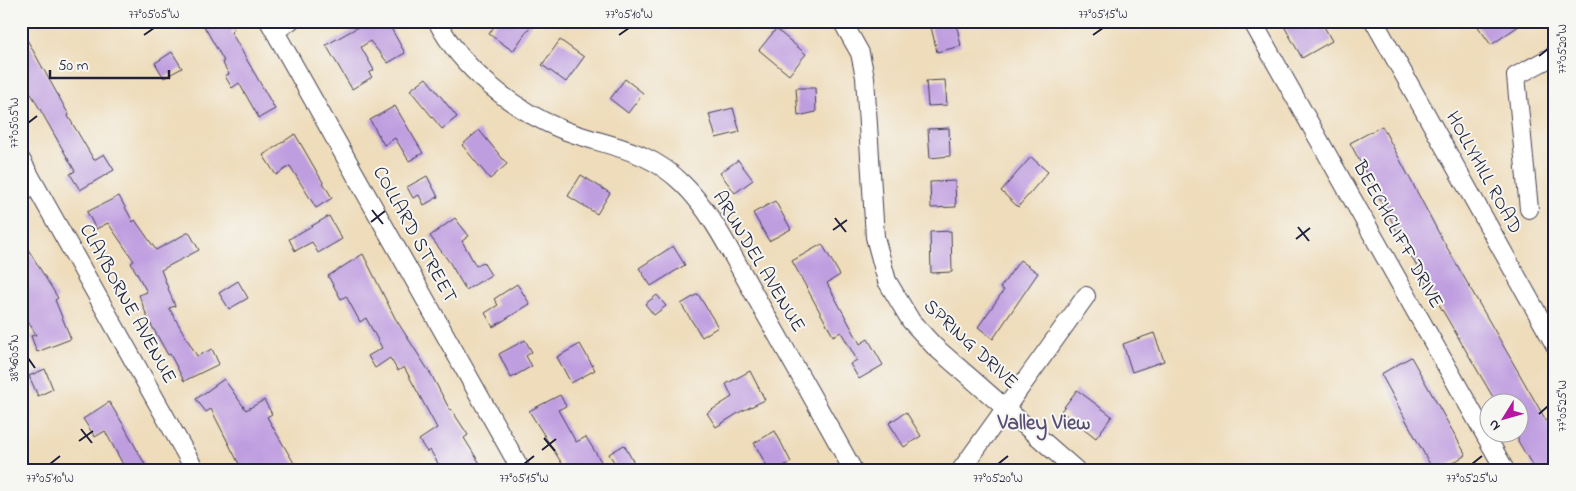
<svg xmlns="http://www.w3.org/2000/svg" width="1576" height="491" font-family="'Indie Flower',sans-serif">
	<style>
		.building { fill: #bf9ee0 }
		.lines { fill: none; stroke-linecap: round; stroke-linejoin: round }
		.minor-casing { stroke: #413e4e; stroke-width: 20 }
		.minor { stroke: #fff; stroke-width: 18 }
		.ticks { fill: none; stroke: #22223b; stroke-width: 2 }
		.labels { text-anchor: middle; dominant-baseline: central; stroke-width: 4; stroke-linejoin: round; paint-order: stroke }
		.street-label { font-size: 20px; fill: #22223b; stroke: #f6f6f2 }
		.neighbourhood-label { font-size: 21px; font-weight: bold; fill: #594d75; stroke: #f6f6f2 }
		.neatline { fill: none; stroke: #22223b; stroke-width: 2 }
		.ticks-label { font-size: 12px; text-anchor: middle; fill: #22223b }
	</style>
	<rect width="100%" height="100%" fill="#f6f6f2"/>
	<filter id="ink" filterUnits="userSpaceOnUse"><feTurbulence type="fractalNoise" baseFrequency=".02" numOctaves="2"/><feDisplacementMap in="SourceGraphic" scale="10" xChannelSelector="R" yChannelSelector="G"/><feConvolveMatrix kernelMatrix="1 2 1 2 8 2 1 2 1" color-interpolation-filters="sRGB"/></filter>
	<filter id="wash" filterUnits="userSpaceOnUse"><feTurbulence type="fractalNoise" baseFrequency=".0096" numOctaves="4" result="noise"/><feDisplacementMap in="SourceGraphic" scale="20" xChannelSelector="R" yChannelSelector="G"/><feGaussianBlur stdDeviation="1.12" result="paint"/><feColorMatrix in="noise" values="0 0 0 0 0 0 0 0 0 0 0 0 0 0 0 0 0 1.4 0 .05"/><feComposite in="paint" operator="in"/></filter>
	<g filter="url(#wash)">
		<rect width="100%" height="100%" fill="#eedcba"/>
		<g id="blocks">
			<g class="building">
				<polygon points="201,21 229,21 234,30 231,32 275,109 259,118 239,83 232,88 225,76 229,74 222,62 224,61"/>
				<polygon points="369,21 387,21 405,53 388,63 370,41 361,47 374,70 369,73 372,77 352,89 326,45"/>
				<polygon points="498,21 534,21 513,51 489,34"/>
				<polygon points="1281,21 1321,21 1332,41 1302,58"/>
				<polygon points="1474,21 1526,21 1491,45"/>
				<polygon points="956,22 961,46 937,52 931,27"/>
				<polygon points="21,29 69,115 68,116 94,160 104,154 114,170 80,190 70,174 75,171 21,76"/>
				<polygon points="776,29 806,54 789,75 759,50"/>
				<polygon points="560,40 584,57 566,82 542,65"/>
				<polygon points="172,52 182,68 164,78 155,63"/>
				<polygon points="426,78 457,117 442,129 410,90"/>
				<polygon points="625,79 643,93 628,113 610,99"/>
				<polygon points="945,80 947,105 928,106 926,81"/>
				<polygon points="796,88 815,88 816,112 798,116"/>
				<polygon points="395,106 423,153 409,161 395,138 384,145 370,120"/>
				<polygon points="733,108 740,132 716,138 709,114"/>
				<polygon points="1382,126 1441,237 1555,436 1555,470 1535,470 1518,441 1518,404 1497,404 1405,246 1350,143"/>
				<polygon points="949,128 950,156 930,158 928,129"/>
				<polygon points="479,130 507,164 490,179 462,145"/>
				<polygon points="295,134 332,198 316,208 290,166 276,175 263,155"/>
				<polygon points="1031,157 1048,172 1018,207 1001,191"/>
				<polygon points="738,160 753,180 735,193 720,173"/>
				<polygon points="581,175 610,193 597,214 568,196"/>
				<polygon points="427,176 438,197 424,205 419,195 413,198 407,187"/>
				<polygon points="955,181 956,207 931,208 930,182"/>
				<polygon points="119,196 133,222 135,220 156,250 189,232 199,250 161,270 175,306 169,308 197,356 212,349 219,364 184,381 170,354 168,355 148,319 139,295 147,292 131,263 134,261 108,223 96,229 87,212"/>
				<polygon points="775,201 791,229 769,241 753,213"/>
				<polygon points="329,216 342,239 318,253 312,242 295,251 289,239"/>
				<polygon points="455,218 469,236 462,241 476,266 483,262 491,275 466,290 450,263 430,236"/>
				<polygon points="951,231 952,272 931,273 930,232"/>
				<polygon points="21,238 58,298 55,300 71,339 37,352 31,336 36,335 21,309"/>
				<polygon points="822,244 840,275 827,283 860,344 868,339 883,365 859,379 850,364 857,360 841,332 833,336 792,261"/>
				<polygon points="673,246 685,265 651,286 639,268"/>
				<polygon points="363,254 395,318 432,376 450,410 451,409 468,435 464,438 484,470 442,470 430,450 427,452 419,440 437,428 404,367 398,371 390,358 375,368 368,356 382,348 366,318 360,322 346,296 341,299 328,276"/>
				<polygon points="1020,260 1038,273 993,339 978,327 1004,290 1000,288"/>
				<polygon points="238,281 248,298 229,309 219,293"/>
				<polygon points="517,284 530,304 493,327 485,313 498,305 494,299"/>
				<polygon points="698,294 718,327 702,337 681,304"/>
				<polygon points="657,295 666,306 654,315 645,304"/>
				<polygon points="1154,333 1164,361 1132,372 1123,344"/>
				<polygon points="525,340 532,352 526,356 532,366 511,378 499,354"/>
				<polygon points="580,344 595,370 571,383 557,357"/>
				<polygon points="1411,357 1466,455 1440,470 1433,470 1381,374"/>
				<polygon points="45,369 53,389 38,396 29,376"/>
				<polygon points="750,371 765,400 740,412 716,427 707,413 732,397 726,384"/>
				<polygon points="224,379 246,410 264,400 272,414 267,417 298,470 242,470 211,409 206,412 196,399"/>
				<polygon points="1077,390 1112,416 1096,438 1061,411"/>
				<polygon points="560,395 566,406 558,410 576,442 586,437 602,463 591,470 566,470 529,411"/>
				<polygon points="109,402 123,424 148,470 126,470 105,431 95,437 83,419"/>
				<polygon points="906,412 921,436 904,447 889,423"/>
				<polygon points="775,431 791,462 776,470 769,470 754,443"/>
				<polygon points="624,445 638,470 619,470 609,454"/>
			</g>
		</g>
	</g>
	<g filter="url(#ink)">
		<use href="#blocks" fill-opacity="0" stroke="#413e4e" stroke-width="1"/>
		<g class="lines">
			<g class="minor-casing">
				<g id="minor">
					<polyline points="269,21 521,470"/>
					<path d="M437,21C461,68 512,109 561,129C606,147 646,147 683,184C712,212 733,257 753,292C786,351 820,410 853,470"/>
					<polyline points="842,21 860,53 865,77 875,237 887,281 911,321 934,346 1076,470"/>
					<polyline points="1252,21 1505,470"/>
					<polyline points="1374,21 1555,345"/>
					<polyline points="275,31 290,21"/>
					<polyline points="21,160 195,470"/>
					<polyline points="1529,209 1516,76 1555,55"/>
					<polyline points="961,470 1086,296"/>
				</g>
			</g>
			<use href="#minor" class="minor"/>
		</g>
	</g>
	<path class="ticks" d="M144,35L154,28M619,35L629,28M1093,35L1103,28M1539,56L1548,49M28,123L37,116M372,210L383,224M835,218L846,232M371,222L385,211M1298,227L1309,241M833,230L847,220M1296,239L1310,228M28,358L35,368M1539,414L1548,406M81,429L92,443M544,438L555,451M79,441L93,431M542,450L556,439M50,464L60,456M524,464L534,456M998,464L1008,456M1472,464L1482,456"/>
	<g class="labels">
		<g class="street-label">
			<text transform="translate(1483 173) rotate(61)">HOLLYHILL ROAD</text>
			<text transform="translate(414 235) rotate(61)">COLLARD STREET</text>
			<text transform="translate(1397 235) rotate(61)">BEECHCLIFF DRIVE</text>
			<text transform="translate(758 262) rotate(59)">ARUNDEL AVENUE</text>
			<text transform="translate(127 304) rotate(61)">CLAYBORNE AVENUE</text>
			<text transform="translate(970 345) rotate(43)">SPRING DRIVE</text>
		</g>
		<g class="neighbourhood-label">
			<text x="1044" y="424">Valley View</text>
		</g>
	</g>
	<rect width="1576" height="491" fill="none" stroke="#f6f6f2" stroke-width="55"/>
	<g transform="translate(1504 418) rotate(233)"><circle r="24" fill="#f6f6f2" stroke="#a1a1a9"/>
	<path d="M0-4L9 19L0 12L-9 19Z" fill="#b5179e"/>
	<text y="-8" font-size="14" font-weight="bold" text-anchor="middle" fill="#22223b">N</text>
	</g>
	<path d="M50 70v8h119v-8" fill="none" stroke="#22223b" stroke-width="2.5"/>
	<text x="58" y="70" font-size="15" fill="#22223b" stroke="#f6f6f2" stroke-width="4" paint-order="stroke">50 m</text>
	<rect x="28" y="28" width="1520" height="436" class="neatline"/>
	<g class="ticks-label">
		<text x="154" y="18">77°05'05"W</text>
		<text x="629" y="18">77°05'10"W</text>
		<text x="1103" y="18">77°05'15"W</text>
		<text transform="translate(1562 49) rotate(-90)" y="4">77°05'20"W</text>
		<text transform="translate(14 123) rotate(-90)" y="4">77°05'05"W</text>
		<text transform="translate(14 358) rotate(-90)" y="4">38°46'05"N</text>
		<text transform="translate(1562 406) rotate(-90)" y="4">77°05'25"W</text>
		<text x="50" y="482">77°05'10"W</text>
		<text x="524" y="482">77°05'15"W</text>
		<text x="998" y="482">77°05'20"W</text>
		<text x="1472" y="482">77°05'25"W</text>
	</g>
</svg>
